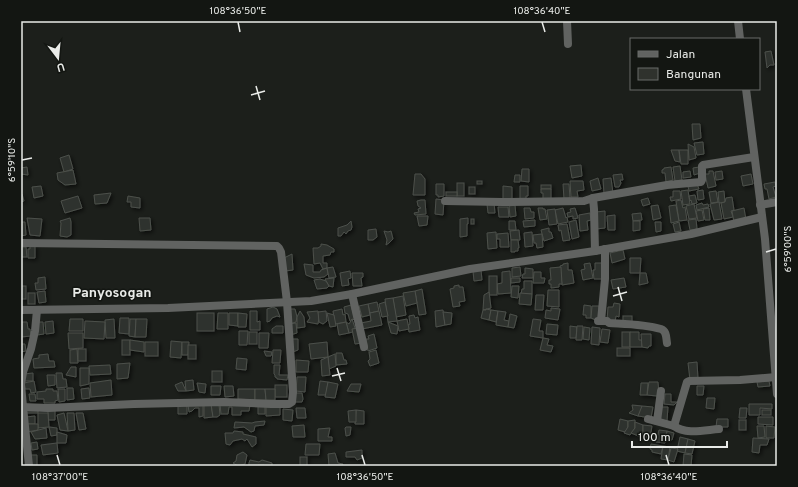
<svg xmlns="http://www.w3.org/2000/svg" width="798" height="487" font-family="Overpass,sans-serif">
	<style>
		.building { fill: #2f322d; stroke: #4c504b; filter: url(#shadow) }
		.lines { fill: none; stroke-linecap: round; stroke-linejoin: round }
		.minor { stroke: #616361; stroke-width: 8 }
		.ticks { fill: none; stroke: #e9ebe8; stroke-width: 1.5 }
		.labels { text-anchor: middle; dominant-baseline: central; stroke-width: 3; stroke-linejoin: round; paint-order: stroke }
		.quarter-label { font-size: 14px; font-weight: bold; fill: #e9ebe8; stroke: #131612 }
		.neatline { fill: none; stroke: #e9ebe8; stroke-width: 1.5 }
		.ticks-label { font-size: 10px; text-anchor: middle; fill: #e9ebe8 }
	</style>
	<defs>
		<filter id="shadow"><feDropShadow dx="2" dy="2" stdDeviation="2" flood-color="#0009"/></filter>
	</defs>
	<rect width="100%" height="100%" fill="#1c1f1b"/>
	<g class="building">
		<polygon points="771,51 774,65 770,65 767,68 765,52"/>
		<polygon points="692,124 700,124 701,138 693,140"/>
		<polygon points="703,142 704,154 697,155 694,143"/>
		<polygon points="688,144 694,147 696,158 689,160"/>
		<polygon points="671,150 679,150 680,162 675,161"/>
		<polygon points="679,150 688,150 688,164 681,164"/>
		<polygon points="69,155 73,169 64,172 60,158"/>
		<polygon points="581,165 582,176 572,178 570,166"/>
		<polygon points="680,166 682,180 675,181 673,167"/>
		<polygon points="27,167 28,175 21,174 21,168"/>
		<polygon points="671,167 673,180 666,182 665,173 662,173 662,170 664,169 664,168"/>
		<polygon points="699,167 700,173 694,175 693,168"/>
		<polygon points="522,169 529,169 529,182 521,181"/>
		<polygon points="73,170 76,184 65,185 58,180 57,173"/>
		<polygon points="690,171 691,177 683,178 683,172"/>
		<polygon points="709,171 713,171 716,186 708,188 705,174 709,174"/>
		<polygon points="722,171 723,179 716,180 715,172"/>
		<polygon points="415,174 421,174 425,179 425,195 413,195"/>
		<polygon points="622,174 623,180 620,180 621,183 619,187 615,187 613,175"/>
		<polygon points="751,174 753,184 743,186 741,176"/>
		<polygon points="515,175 520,175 520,182 514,182"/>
		<polygon points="598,178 601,189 592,191 590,181"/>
		<polygon points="611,178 613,193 604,194 603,179"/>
		<rect x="477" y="181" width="5" height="3"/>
		<polygon points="570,181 583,181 584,190 577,191 578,197 571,197"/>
		<polygon points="775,182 776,186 773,187 776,197 769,199 767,189 765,189 764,184"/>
		<rect x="457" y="183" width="7" height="13"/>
		<polygon points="436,184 444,184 444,196 438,197 438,195 436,195"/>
		<polygon points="563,184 569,184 570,198 564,199"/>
		<polygon points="697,184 699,189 689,191 688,186"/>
		<rect x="541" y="185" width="10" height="4"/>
		<polygon points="41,186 43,196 34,198 32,187"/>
		<polygon points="503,186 512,187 512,200 503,199"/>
		<polygon points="520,186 528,186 528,196 526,196 526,199 520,199"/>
		<rect x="469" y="187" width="6" height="7"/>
		<polygon points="541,189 551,189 551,199 543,199 543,193 541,193"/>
		<polygon points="688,190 690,204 683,205 681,191"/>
		<polygon points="703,190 704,199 698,200 697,191"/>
		<polygon points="673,191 680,191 681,199 671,201 670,197 673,197"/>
		<polygon points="716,191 718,202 711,203 709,192"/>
		<polygon points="724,191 725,202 719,203 718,192"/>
		<rect x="446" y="192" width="11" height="4"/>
		<polygon points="111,193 107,203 95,204 94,195"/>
		<polygon points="21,194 22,194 24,201 21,202"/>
		<polygon points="695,195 697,203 692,204 691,200 690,201 689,196"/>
		<polygon points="78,196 82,208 65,213 61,201"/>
		<polygon points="128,196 140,198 140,208 131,207 131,202 127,202"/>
		<polygon points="732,197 734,210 731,211 733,217 724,219 721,203 725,202 726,198"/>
		<polygon points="648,198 650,204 643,206 641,200"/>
		<polygon points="436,199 444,200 443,215 435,214"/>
		<polygon points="421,200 425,200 426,214 415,215 414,213 419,212 418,209 421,208 418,206 417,201"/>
		<polygon points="681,200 683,208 685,207 687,220 679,221 676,201"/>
		<polygon points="719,202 722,219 714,220 710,204"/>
		<polygon points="494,203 495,213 488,213 487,204"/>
		<polygon points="702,203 703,205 708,204 709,207 697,210 696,205"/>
		<polygon points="694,204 697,218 689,219 686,206"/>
		<polygon points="515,205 516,216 510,217 509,206"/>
		<polygon points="658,205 661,218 653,220 651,206"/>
		<polygon points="676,205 679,221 671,223 669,206"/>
		<polygon points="498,207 508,207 509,217 499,217"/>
		<polygon points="524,208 530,208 531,212 534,212 534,218 525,219"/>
		<polygon points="538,208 543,208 543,209 545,209 547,219 540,220"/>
		<polygon points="563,208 566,218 567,217 568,222 558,224 555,210"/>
		<polygon points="575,208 578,218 573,219 573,216 568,217 567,213 571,212 570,209"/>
		<polygon points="709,208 710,220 705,220 703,209"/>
		<polygon points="744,208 746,220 734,222 732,211"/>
		<polygon points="555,209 557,224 549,225 547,210"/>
		<polygon points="702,210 704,220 698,221 696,211"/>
		<polygon points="605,211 605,228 596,229 596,212"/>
		<polygon points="590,213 591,220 587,221 588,230 580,231 579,215"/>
		<polygon points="641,213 642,220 633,221 632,214"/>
		<polygon points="615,215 615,230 608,230 607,216"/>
		<polygon points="417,216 428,216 427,225 419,226"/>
		<polygon points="27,218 42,219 40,236 30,235"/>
		<polygon points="70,218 71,222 71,235 67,237 60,236 61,223 60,221"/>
		<polygon points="139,218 150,218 151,230 140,231"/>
		<polygon points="468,218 468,224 467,224 467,236 460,237 460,219"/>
		<rect x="471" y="219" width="3" height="5"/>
		<polygon points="696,219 697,229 690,230 688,220"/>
		<polygon points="535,220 535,226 524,227 523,221"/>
		<polygon points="576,220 579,237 572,239 569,222"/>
		<polygon points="351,221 352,227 351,230 348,231 346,234 344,232 341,236 338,236 338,228 347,225"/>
		<polygon points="509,221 515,221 516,230 509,230"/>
		<polygon points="633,221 640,221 640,230 633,231"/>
		<polygon points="21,222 25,222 26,235 21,236"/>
		<polygon points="655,222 661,222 661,231 656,232"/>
		<polygon points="679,222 681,231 675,232 673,224"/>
		<polygon points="567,224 570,240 563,241 561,230 559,231 558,225"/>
		<polygon points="549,228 549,232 551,232 553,238 544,241 541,230"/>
		<polygon points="376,229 377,237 373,240 368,240 368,230"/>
		<polygon points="519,230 520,240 511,240 510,231"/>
		<polygon points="384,231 388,232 391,231 393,239 389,243 386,245 387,240"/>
		<polygon points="496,232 497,248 488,249 487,233"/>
		<polygon points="532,232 533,246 525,247 524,233"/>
		<polygon points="508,233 509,247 500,247 500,239 497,239 497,234"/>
		<polygon points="542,234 543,247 537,248 536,243 534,243 533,235"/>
		<polygon points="511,240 518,240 519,248 518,248 518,251 515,251 515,252 511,252"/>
		<polygon points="321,244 327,245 334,249 334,252 331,252 330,255 323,256 323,263 327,263 327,268 323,269 320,263 314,264 313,248 318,248 321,246"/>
		<polygon points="30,246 35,246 35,258 28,258 28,249 30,249"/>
		<polygon points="21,247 26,247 27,257 21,257"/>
		<polygon points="623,250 625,259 612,263 610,253"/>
		<polygon points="292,254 293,270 285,271 284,258"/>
		<polygon points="630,258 641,258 640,273 630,273"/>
		<polygon points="568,263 568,270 572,270 574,283 562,285 560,266 563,265 563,264"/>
		<polygon points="590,263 593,278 583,280 581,270 585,269 584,264"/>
		<polygon points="595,263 605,263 605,279 594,279 593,270 595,270"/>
		<polygon points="304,264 313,265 313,272 320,272 321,270 327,268 328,274 324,277 314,278 306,275"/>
		<polygon points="333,267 336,277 329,278 327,268"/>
		<polygon points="520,267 521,276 512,277 512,268"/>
		<polygon points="561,267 562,284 559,284 559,287 551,288 551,284 549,284 549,280 551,280 550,268"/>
		<polygon points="525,268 533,269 533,278 522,278 523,274 525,274"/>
		<polygon points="481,270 482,280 474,281 473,271"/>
		<polygon points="350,271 351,278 348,279 349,285 342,286 340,273"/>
		<polygon points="510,271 511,293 498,294 497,284 502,283 502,272"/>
		<polygon points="534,272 541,272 541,278 545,278 544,283 533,283"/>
		<polygon points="352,273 363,273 363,277 361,278 362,286 353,286"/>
		<polygon points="640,273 646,273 648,283 639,285"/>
		<rect x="489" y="276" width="8" height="19"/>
		<polygon points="45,277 46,289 36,290 35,283 38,283 38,278"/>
		<polygon points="334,278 333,287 329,286 325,279"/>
		<polygon points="511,278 520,278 520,282 511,283"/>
		<polygon points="624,278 626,287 613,289 611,280"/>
		<polygon points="320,279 326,281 329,286 327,288 317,289 314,280"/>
		<polygon points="524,281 532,281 532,294 521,294 522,289 524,289"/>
		<polygon points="459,285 459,287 463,287 465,301 459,302 460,306 453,307 450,289 454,288 454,286"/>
		<rect x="21" y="286" width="5" height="13"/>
		<polygon points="512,286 519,286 518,298 511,297"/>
		<polygon points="422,289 426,314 419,315 415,291"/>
		<polygon points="548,290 559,290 559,307 547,306"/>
		<polygon points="45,291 46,302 39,303 37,292"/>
		<polygon points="415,291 417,303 406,306 403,293"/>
		<polygon points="489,292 491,308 483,310 484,295"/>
		<rect x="28" y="293" width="7" height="11"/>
		<polygon points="520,293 532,294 531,305 519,304"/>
		<polygon points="536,295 544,295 543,310 535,310"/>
		<polygon points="403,296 406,315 396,317 393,298"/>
		<polygon points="393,298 397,321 388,322 385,299"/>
		<polygon points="377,302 379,311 370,313 368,304"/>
		<polygon points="385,302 388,316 382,317 379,304"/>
		<polygon points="614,303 620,304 619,317 616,316 615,322 607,321 608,307 613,307"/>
		<polygon points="368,304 370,315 362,317 359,306"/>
		<polygon points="351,305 355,320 352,319 352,321 350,321 348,314 345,313 344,307"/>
		<polygon points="584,305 591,306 591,318 586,318 586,315 583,315"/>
		<polygon points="592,306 599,306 598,321 591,318"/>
		<polygon points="273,307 277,309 280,317 277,316 272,318 270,321 267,322 267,309"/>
		<polygon points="551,308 560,309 558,320 545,318 546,310 551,311"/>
		<polygon points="288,309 295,309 297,317 296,322 289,324"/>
		<polygon points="342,309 343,315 345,314 346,322 335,324 333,311"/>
		<polygon points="486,309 491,310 489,320 481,318 483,310 486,310"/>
		<polygon points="443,310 445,325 436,327 435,311"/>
		<polygon points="491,310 498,311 496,322 489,320"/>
		<polygon points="250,311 257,311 257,322 260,321 260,330 250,330"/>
		<polygon points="300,311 304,317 305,327 297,328 297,317"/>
		<polygon points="318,311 319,317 318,324 307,322 310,318 307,312"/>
		<polygon points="326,311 327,321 323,324 319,322 318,312"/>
		<polygon points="379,311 382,325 362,329 361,323 371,321 370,313"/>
		<polygon points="498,311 506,312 504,320 509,321 508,327 496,325"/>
		<polygon points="443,312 452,313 451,324 445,325"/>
		<rect x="197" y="313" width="17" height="18"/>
		<polygon points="218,313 228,313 228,329 217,329"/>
		<polygon points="229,313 238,313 238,326 229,325"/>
		<polygon points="238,313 247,314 246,327 238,327"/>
		<polygon points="327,313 334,315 336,326 330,327"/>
		<polygon points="510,314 517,316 514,328 508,327"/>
		<polygon points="414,315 415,318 418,317 420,330 409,332 408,325 410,324 409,316"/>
		<rect x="623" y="316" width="9" height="8"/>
		<polygon points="120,318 129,318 129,334 119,333"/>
		<polygon points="70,319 83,319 83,331 69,331"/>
		<polygon points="114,319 115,338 106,338 105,320"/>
		<polygon points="130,319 136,319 135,337 129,336"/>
		<polygon points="136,319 147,319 146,337 135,337"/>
		<polygon points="352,319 356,331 349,333 346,322 349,324"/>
		<polygon points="407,319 409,329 399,331 397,321"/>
		<polygon points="533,319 541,320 539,331 543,331 543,338 530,336"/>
		<polygon points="53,321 54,333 46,334 45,322"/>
		<polygon points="85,321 105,322 104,339 84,338"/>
		<polygon points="21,322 27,322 28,329 30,329 31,336 21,337"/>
		<polygon points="38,322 43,322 44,334 37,335"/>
		<polygon points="346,322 349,333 339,335 337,324"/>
		<polygon points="388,322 398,326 397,334 391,333"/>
		<polygon points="296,323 297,333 290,335 289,324"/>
		<polygon points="547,324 558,325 557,335 546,334"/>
		<polygon points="276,326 283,326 283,333 272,333 272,329"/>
		<polygon points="570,326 577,327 576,338 570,338"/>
		<polygon points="577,326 583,326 582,340 576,340"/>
		<polygon points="584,327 590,328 589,340 583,339"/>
		<polygon points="592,327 600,328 599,345 591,344"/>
		<polygon points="358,328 362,343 355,344 352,329"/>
		<polygon points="602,329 610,330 608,343 600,342"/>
		<polygon points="239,331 248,331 247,345 239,345"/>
		<rect x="249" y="332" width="8" height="12"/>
		<rect x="622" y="332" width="8" height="15"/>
		<polygon points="630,332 639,332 639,340 642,340 642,347 630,347"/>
		<polygon points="68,333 83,333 83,348 69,349"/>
		<polygon points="259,333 269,333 268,348 259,348"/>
		<polygon points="374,334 377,348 368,351 366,339 369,339 368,336"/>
		<polygon points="641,334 651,334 651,346 649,346 648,348 642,347"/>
		<polygon points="543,338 549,339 547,345 553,346 551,352 540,350"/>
		<polygon points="289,339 298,339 298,350 290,353"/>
		<rect x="122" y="340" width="8" height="15"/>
		<polygon points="130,340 144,342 144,352 130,350"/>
		<polygon points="171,341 182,342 181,358 170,357"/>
		<rect x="145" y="342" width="13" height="14"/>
		<polygon points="182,342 189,342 188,355 182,355"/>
		<polygon points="327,342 328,357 311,359 309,344"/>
		<polygon points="21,344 25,344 26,351 21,352"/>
		<rect x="188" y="345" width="8" height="14"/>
		<rect x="617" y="348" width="13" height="8"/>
		<polygon points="77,349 78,363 70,363 70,350"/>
		<rect x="78" y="349" width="8" height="12"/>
		<polygon points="273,350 281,350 280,363 272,363"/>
		<polygon points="376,350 379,363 370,366 368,361 370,359 369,352"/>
		<polygon points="264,351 272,352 271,356 266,356"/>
		<polygon points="336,353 342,353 344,360 346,360 347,364 336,365"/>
		<polygon points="48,354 49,361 54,361 55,367 34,368 33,359 39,358 39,355"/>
		<polygon points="335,354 336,366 329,369 328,357"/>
		<polygon points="328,357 330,375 322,376 321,360"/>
		<polygon points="237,358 247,359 246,370 236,369"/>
		<polygon points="296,360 309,361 308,372 296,372"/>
		<polygon points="697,362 698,379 690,380 688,363"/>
		<polygon points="130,363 128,378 117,379 117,364"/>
		<polygon points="110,365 111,374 90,375 89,366"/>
		<polygon points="274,365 280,365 279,375 288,375 287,380 277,379 277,378 275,377 275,375 274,374"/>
		<polygon points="71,367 76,367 76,377 66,375"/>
		<polygon points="80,368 89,368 89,384 80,386"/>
		<rect x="212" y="371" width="10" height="11"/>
		<polygon points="33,373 33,381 24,381 24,374"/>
		<polygon points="56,373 62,373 63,379 66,379 67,387 57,388"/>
		<polygon points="47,375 55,375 55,385 48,386"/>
		<polygon points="297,377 306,377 305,392 296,391"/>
		<polygon points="111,380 112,395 91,397 90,383"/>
		<polygon points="193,380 194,390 186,391 185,381"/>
		<polygon points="34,381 36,392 31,393 30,389 25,389 24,383"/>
		<polygon points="320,381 328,382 326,395 318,395"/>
		<polygon points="769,381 770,386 758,387 757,382"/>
		<polygon points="182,382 186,391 178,391 175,385"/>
		<polygon points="328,382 338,384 335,398 325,397"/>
		<polygon points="649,382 658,382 659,395 657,396 647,395"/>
		<polygon points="197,383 206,384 205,393 199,392"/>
		<polygon points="641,383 648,383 647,395 640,395"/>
		<polygon points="351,384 361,384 359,392 347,391"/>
		<rect x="275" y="385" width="12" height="12"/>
		<polygon points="211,386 221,386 220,395 211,395"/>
		<polygon points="224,386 233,386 234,396 225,397"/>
		<polygon points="697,386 704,386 703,395 697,395"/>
		<polygon points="67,388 73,388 74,399 67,400"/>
		<polygon points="89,388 90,398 82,399 81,389"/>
		<polygon points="46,389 53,389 53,391 57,391 58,400 55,401 55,403 44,403 44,399 37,399 37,392 46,391"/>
		<polygon points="58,389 65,389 65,401 59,402"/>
		<polygon points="238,389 255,389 255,400 238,399"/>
		<polygon points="255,389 265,389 266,400 255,400"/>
		<polygon points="265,389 275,389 275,400 266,400"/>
		<polygon points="293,393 302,393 303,399 302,402 293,402"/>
		<polygon points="29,394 35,394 36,401 30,401"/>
		<polygon points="665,394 671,394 671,402 677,402 674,405 664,404"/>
		<polygon points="707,398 715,398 714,409 706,408"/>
		<polygon points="178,404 187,406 187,414 178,414"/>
		<polygon points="204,404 211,404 213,417 204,418"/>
		<polygon points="211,404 219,404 220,415 217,417 213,417"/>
		<polygon points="220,404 250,405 249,411 241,411 241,415 232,415 232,407 229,407 228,414 221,414"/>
		<polygon points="749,404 772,404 772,409 760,408 760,415 749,415"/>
		<polygon points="188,405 203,405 203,416 199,417 199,408 195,408 192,411 189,412"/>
		<polygon points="258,405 265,406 265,414 258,414"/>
		<polygon points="280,405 280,415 266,416 266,406"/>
		<polygon points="632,405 642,406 642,412 638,416 629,413 633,410"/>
		<polygon points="642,406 653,407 651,418 638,416"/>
		<polygon points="25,407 38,409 38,413 26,413"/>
		<polygon points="660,407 668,407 667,421 659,420"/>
		<polygon points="296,408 305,408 306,418 297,418"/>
		<polygon points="740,408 747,408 746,418 739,418"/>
		<polygon points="55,409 55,420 48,420 48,410"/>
		<polygon points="283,409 293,410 292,421 283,420"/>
		<polygon points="356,410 364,411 364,424 355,424"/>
		<polygon points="356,410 356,422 349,422 348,411"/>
		<rect x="762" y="410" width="9" height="5"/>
		<polygon points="38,413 48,413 49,427 38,428"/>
		<polygon points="64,413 68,431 60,430 57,415"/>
		<polygon points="67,413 74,413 75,430 68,431"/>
		<polygon points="76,413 83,413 86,429 79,430"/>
		<polygon points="35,416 35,424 27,424 26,417"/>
		<polygon points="758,417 773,417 773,425 758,424"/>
		<polygon points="620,419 628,421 628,427 625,432 618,430"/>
		<polygon points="717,419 728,419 728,427 716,427"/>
		<polygon points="635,420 635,428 630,435 624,433 628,427 628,421"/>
		<rect x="739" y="420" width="7" height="10"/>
		<polygon points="265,421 264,425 255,426 254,431 251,432 244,427 234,428 235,422 252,423 255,422"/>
		<polygon points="635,422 643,425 643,431 641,437 631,433 635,428"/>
		<polygon points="27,424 38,424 38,430 27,432"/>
		<polygon points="304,425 305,437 293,437 292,426"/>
		<polygon points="643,425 652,426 651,432 649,437 641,437 643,431"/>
		<polygon points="757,426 764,426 765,437 758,438"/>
		<polygon points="766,426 775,427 774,438 766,438"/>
		<polygon points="49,427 57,428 57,435 51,436"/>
		<polygon points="346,427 351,427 350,435 346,436 345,428"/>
		<polygon points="46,428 47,438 35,439 31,432"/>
		<polygon points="330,428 328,437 332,437 332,441 318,441 318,429"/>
		<polygon points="659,430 667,431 665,443 656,442"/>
		<polygon points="234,431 243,432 243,434 256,437 256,444 252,447 247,439 245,441 242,439 233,441 230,445 226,444 225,433 233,433"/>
		<polygon points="667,431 674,433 672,440 666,439"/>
		<polygon points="57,432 67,435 66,443 57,443"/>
		<polygon points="680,437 688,439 685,453 677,451"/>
		<polygon points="753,438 769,439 767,445 760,445 759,453 752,452"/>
		<polygon points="688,439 695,441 692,454 685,453"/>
		<polygon points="37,442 38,449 32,450 31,443"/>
		<polygon points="57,443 58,453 43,455 41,445"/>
		<polygon points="306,444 320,444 319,455 305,455"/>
		<polygon points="651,444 663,446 661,454 652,452 652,450 650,449"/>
		<polygon points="663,446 670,447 668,460 661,459"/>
		<polygon points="671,448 678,449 674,462 668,460"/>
		<polygon points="362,450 362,458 357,460 355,457 346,457 346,452"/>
		<polygon points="243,452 247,455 245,464 238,466 233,463 236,461 237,455"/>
		<polygon points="335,453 338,463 343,464 342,466 329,466 328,454"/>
		<polygon points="684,454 692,455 691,466 683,466"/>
		<polygon points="28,455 37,455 37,466 29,466"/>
		<rect x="300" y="457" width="7" height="9"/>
		<polygon points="250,460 259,462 262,460 272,463 272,466 263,466 264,465 258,465 258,466 249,466 249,463"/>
	</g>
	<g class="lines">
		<g class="minor">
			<polyline points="567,21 568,44"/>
			<polyline points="738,21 740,39"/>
			<polyline points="746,89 765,239 777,394"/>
			<polyline points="593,198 667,185 701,182 702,180 702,166 703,165 754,157"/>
			<polyline points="445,201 502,202 584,201 593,198 594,209 595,251"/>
			<polyline points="760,205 777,202"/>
			<polyline points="21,243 277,246 279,248 281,252 287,302 293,392 292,402 289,404 271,404 224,402 134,404 48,408 21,407"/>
			<polyline points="352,294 364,347"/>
			<polyline points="21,310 168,308 311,301 352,294 470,269 595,251 691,234 762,217"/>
			<path d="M598,321H607L609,323C626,324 644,324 661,329C667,331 666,338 667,343"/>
			<polyline points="601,321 605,279 605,249"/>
			<polyline points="648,419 674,426 687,382 689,381 740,380 776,377"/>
			<polyline points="657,421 661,391"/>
			<path d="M674,426C686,435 705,430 719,429"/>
			<polyline points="29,466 23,407 21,384 23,372 31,349 35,331 37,310"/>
		</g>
	</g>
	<path class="ticks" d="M238,22L240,32M542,22L545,32M256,86L260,100M251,95L265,91M22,160L32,158M766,252L776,249M618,287L622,301M613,296L627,292M337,368L341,381M332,376L345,373M57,455L60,465M362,455L365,465M666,455L669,465"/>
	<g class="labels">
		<g class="quarter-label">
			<text x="112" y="293">Panyosogan</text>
		</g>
	</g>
	<rect width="798" height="487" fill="none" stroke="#131612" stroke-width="44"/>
	<rect x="630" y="38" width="130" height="52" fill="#131612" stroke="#696b68"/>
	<rect x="638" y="51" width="20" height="6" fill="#616361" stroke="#696b68"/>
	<text x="666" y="58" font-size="12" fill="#e9ebe8">Jalan</text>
	<rect x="638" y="68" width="20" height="12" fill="#2f322d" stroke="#696b68"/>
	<text x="666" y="78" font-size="12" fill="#e9ebe8">Bangunan</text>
	<g transform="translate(58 58) rotate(164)" stroke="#131612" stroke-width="3" paint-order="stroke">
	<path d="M0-3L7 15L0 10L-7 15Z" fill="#e9ebe8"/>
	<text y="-6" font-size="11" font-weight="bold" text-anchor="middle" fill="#e9ebe8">U</text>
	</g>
	<path d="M632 441v6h95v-6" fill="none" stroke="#e9ebe8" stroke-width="2"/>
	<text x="638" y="441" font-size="12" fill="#e9ebe8" stroke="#131612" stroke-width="3" paint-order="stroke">100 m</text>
	<rect x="22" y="22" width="754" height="443" class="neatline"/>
	<g class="ticks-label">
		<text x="238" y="14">108°36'50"E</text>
		<text x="542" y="14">108°36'40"E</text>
		<text transform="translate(11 160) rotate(-90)" y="4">6°59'10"S</text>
		<text transform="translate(787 249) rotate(-90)" y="4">6°59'00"S</text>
		<text x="60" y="480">108°37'00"E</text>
		<text x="365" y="480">108°36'50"E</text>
		<text x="669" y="480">108°36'40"E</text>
	</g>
</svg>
